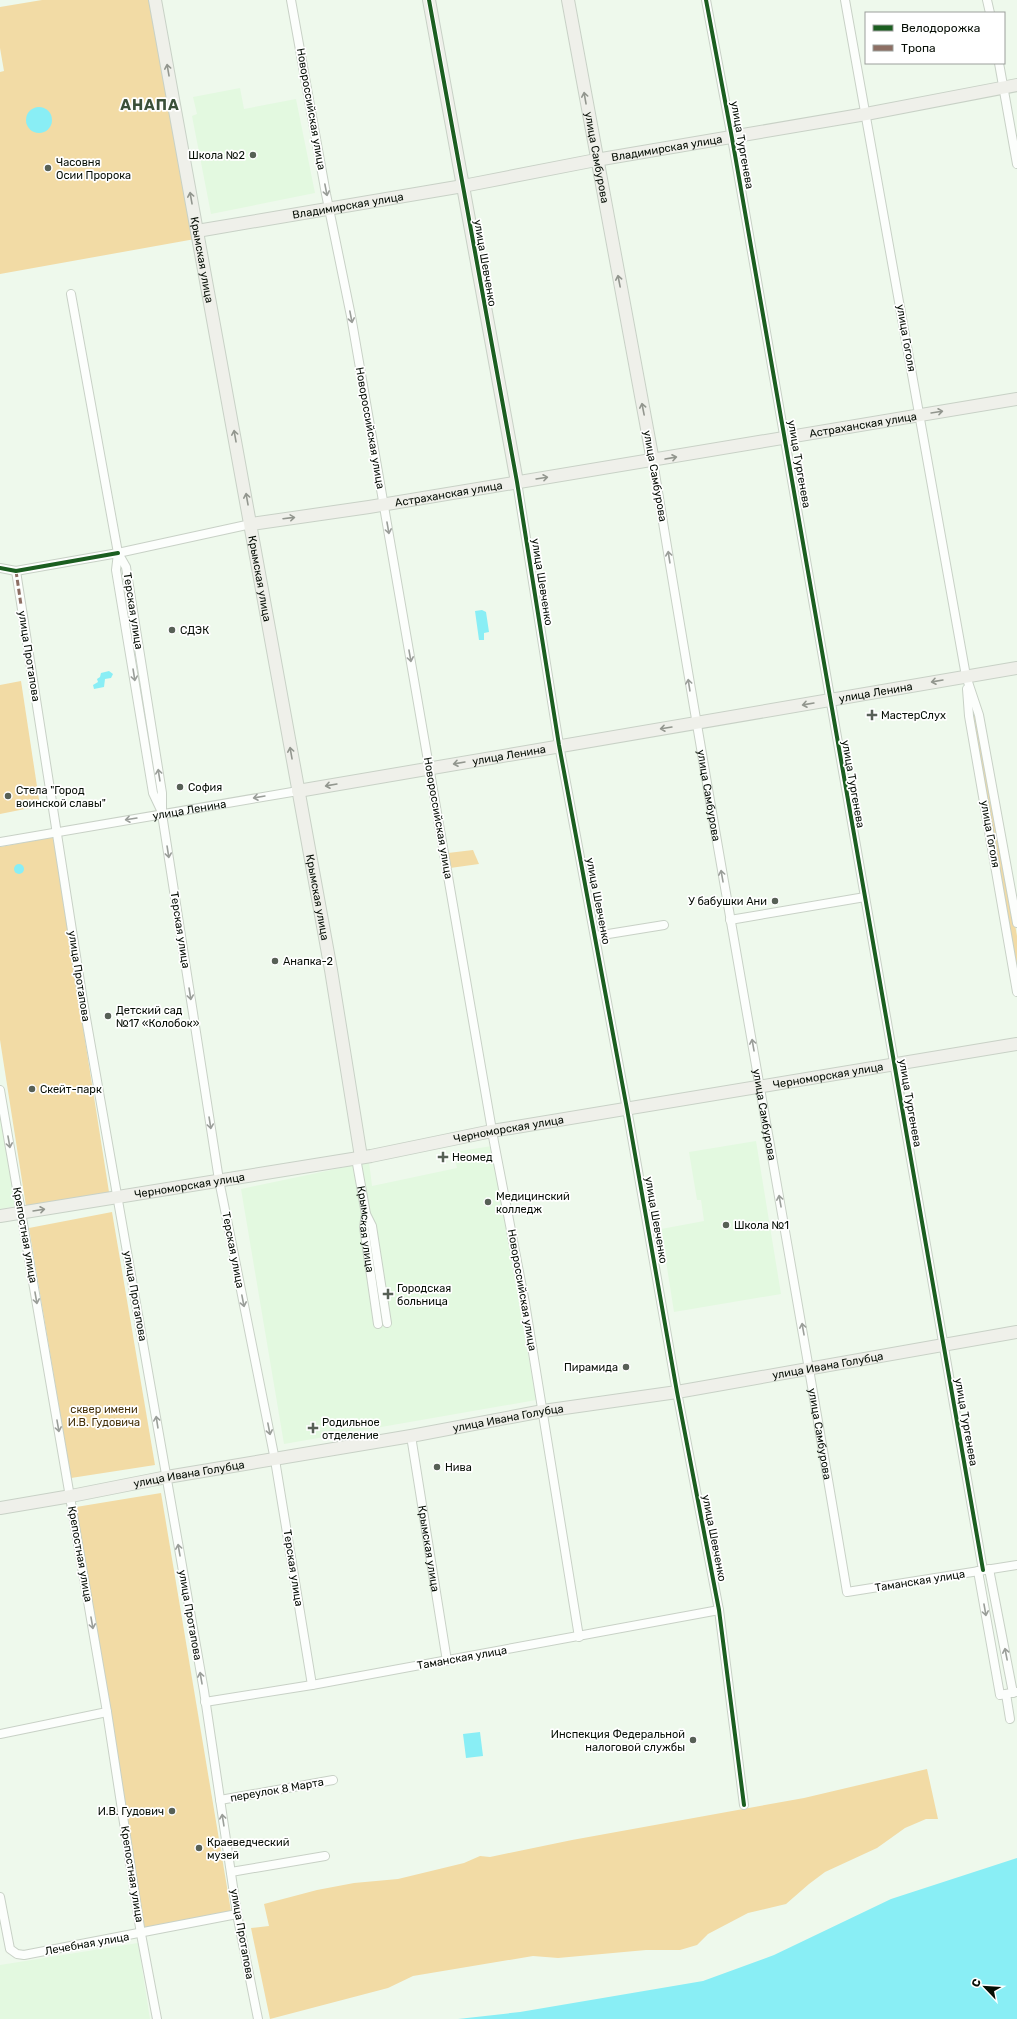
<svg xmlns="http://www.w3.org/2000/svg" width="1017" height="2019" font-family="Rubik,sans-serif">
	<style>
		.built { fill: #e3f9e0 }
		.green { fill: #f2dba5 }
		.water { fill: #89eef5 }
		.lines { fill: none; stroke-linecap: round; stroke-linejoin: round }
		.street-casing { stroke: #c8d1c6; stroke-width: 10 }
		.secondary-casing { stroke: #c8d1c6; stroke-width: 14 }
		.street { stroke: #fcfefc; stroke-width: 8 }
		.secondary { stroke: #eff0ea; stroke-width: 12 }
		.quiet { stroke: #8d6e63; stroke-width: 3; stroke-dasharray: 6 3; stroke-linecap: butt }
		.cycleway-casing { stroke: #fff; stroke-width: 6 }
		.cycleway { stroke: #1b5e20; stroke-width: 4 }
		.oneway { stroke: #92968e }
		.oneway2 { stroke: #9a9e99 }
		.poi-dot { fill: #576056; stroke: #fff; stroke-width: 1.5 }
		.labels { text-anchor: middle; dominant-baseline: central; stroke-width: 3.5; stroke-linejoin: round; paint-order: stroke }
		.street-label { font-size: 11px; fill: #060e05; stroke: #fff }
		.poi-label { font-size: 11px; fill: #060e05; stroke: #fff; text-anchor: start }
		.park-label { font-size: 11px; fill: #443008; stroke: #fff }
		.district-label { font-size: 15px; font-weight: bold; letter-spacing: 1px; fill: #3b5039; stroke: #fff }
	</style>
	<rect width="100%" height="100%" fill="#eef9ec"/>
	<g class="built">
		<polygon points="240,88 244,109 296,99 315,193 211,214 192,116 197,114 193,97"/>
		<polygon points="0,1112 16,1206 0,1209"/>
		<polygon points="756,1141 781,1294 674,1312 661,1229 704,1221 701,1200 697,1200 689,1152"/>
		<polygon points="492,1146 536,1400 284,1444 241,1189 369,1162 372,1186 457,1168 454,1152"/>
		<polygon points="138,1943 150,2019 0,2019 0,1965"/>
	</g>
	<g class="green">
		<polygon points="42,0 151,0 195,239 0,274 0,72 4,71 0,48 0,7"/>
		<polygon points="21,681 40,806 0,814 0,685"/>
		<polygon points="977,713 1017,936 1017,976 971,715"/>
		<polygon points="53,837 109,1192 26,1206 0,1040 0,847"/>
		<polygon points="473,850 479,864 450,868 448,853"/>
		<polygon points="112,1212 155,1465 71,1478 29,1228"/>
		<polygon points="161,1493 231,1911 144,1928 76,1507"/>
		<polygon points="927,1769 938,1819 926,1819 905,1828 877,1848 825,1872 809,1884 786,1904 748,1913 708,1934 697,1945 680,1950 646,1950 558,1958 533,1956 413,1976 388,1988 270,2019 251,1928 269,1926 264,1904 317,1890 354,1883 398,1879 464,1863 480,1856 490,1857 572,1840 804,1798"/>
	</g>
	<g class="water">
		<circle cx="39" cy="120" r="13"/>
		<polygon points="482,610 486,612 489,632 484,633 484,640 479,640 475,611"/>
		<polygon points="109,671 113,674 111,678 105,679 104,687 94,689 93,685 98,682 97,679 100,677 101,673"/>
		<circle cx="19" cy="869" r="5"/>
		<polygon points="480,1732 483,1756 466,1758 463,1734"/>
		<polygon points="1017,1858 1017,2019 458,2019 520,2012 703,1981 774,1955 891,1899"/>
	</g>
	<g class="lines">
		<g class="street-casing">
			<g id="street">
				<polyline points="291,0 326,194 351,316 494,1142 525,1303 579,1637"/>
				<polyline points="706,0 732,138 983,1570"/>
				<polyline points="845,0 966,676 979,715 1017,923"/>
				<polyline points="987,0 990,13"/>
				<polyline points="999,63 1017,164"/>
				<polyline points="71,294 118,553 116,570 153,793 161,810"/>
				<path id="s1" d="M653,461C714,839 784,1215 847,1592L1017,1565"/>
				<polyline points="517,482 559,745 627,1109 677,1392 719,1610 744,1805"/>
				<polyline points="118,553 126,567 162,793 162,814 219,1180 275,1460 312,1685"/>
				<polyline points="0,568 16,571 27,569 118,553 251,524"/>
				<polyline points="16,571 83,1001 204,1691 237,1914 258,2019"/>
				<polyline points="967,689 969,716 1017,992"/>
				<path id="s2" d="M0,842L298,791"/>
				<polyline points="730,920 865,897"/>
				<polyline points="596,936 664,925"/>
				<polyline points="0,1090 107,1712 141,1934 157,2019"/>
				<path id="s3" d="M356,1158L366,1214L364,1227L378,1324"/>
				<polyline points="366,1214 372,1226 387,1323"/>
				<path id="s4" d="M411,1436L447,1661"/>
				<polyline points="989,1569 1013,1693"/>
				<polyline points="978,1571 1000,1695 1017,1692"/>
				<polyline points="1006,1694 1010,1719"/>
				<polyline points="205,1702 312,1685 719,1610"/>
				<polyline points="0,1734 107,1712"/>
				<polyline points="220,1800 333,1780"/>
				<polyline points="231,1872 325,1856"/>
				<polyline points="0,1897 10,1949 17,1954 24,1955 237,1914"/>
			</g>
		</g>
		<g class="secondary-casing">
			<g id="secondary">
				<path id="s5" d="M155,0L331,970L361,1157"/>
				<polyline points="429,0 517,482"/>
				<path id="s6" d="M568,0L653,461"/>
				<path id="s7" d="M197,231L463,186L596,160L866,114L1017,85"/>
				<path id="s8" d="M251,524L369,507L1017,399"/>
				<path id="s9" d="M298,791L1017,668"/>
				<path id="s10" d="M0,1216L371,1156L492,1131L1017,1044"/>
				<path id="s11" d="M0,1508L71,1496L167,1477L411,1436L543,1411L677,1392L1017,1332"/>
			</g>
		</g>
		<use href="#street" class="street"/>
		<use href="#secondary" class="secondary"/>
		<polyline class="quiet" points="16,571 21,605"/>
		<g class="cycleway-casing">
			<g id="cycleway">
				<polyline points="429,0 517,482 559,745 627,1109 677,1392 719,1610 744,1805"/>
				<polyline points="706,0 732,138 983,1570"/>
				<polyline points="0,568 16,571 118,553"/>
			</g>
		</g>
		<use href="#cycleway" class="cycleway"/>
	</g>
	<defs><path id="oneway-shaft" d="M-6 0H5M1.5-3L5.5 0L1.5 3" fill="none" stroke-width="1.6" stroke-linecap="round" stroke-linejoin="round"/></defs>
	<g class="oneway">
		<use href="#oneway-shaft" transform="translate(168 70) rotate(-100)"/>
		<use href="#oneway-shaft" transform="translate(585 98) rotate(-100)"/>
		<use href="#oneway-shaft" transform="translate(191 198) rotate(-100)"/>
		<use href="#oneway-shaft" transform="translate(619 281) rotate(-101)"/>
		<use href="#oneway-shaft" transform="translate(643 409) rotate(-101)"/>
		<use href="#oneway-shaft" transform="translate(937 412) rotate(-9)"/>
		<use href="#oneway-shaft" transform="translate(235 436) rotate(-100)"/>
		<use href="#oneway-shaft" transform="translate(671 458) rotate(-10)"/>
		<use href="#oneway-shaft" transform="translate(542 478) rotate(-9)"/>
		<use href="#oneway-shaft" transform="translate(247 499) rotate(-100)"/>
		<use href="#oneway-shaft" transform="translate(289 518) rotate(-7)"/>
		<use href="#oneway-shaft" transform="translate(937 681) rotate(170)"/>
		<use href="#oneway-shaft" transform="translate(808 704) rotate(170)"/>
		<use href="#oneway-shaft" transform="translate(666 728) rotate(171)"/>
		<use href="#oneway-shaft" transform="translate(291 753) rotate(-100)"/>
		<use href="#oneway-shaft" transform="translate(459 763) rotate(170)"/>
		<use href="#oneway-shaft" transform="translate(331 785) rotate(170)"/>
		<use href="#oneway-shaft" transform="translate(39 1210) rotate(-9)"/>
	</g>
	<g class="oneway2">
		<use href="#oneway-shaft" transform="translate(326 190) rotate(79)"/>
		<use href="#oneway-shaft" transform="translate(351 317) rotate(79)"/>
		<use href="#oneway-shaft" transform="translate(388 528) rotate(80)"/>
		<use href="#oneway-shaft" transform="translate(669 557) rotate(-99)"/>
		<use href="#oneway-shaft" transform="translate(410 656) rotate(80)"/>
		<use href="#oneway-shaft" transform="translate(134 675) rotate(81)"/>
		<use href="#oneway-shaft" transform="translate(689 685) rotate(-99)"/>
		<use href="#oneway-shaft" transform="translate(159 775) rotate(-99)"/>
		<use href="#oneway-shaft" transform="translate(259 797) rotate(170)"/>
		<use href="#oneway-shaft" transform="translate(131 819) rotate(171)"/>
		<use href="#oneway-shaft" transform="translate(168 852) rotate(81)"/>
		<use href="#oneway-shaft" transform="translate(722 876) rotate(-100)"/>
		<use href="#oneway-shaft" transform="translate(190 994) rotate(81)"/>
		<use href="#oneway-shaft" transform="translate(753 1045) rotate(-100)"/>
		<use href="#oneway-shaft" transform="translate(210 1123) rotate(81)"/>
		<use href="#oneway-shaft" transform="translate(9 1142) rotate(80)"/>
		<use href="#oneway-shaft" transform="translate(780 1201) rotate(-100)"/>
		<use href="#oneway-shaft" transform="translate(36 1298) rotate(80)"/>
		<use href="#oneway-shaft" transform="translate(243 1301) rotate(79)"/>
		<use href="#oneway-shaft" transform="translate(803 1329) rotate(-100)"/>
		<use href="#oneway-shaft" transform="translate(157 1422) rotate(-99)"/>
		<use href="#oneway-shaft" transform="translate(58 1426) rotate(80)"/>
		<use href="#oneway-shaft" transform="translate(269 1429) rotate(79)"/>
		<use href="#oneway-shaft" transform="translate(179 1550) rotate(-100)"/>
		<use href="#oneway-shaft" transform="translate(985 1610) rotate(80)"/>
		<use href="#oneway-shaft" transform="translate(92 1623) rotate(80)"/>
		<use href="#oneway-shaft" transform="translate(1006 1654) rotate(-101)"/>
		<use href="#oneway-shaft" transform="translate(201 1678) rotate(-100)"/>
		<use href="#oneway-shaft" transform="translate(223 1820) rotate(-99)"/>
	</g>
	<g class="poi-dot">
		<circle cx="253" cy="155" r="4"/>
		<circle cx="48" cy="168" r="4"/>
		<circle cx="172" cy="630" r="4"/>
		<path d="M870 709h4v4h4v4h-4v4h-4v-4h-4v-4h4z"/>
		<circle cx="180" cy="787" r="4"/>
		<circle cx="8" cy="796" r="4"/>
		<circle cx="775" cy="901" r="4"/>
		<circle cx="275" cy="961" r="4"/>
		<circle cx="108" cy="1016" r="4"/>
		<circle cx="32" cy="1089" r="4"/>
		<path d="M441 1151h4v4h4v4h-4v4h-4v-4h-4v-4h4z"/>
		<circle cx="488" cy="1202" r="4"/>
		<circle cx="726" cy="1225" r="4"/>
		<path d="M386 1288h4v4h4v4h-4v4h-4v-4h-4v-4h4z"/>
		<circle cx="626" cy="1367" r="4"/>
		<path d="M311 1422h4v4h4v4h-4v4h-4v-4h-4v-4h4z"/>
		<circle cx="437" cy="1467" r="4"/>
		<circle cx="693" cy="1740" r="4"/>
		<circle cx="172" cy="1811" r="4"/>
		<circle cx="199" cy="1848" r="4"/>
	</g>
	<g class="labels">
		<g class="street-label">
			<text transform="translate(311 109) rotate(80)">Новороссийская улица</text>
			<text transform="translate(742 145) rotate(80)">улица Тургенева</text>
			<text stroke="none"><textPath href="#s7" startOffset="477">Владимирская улица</textPath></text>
			<text stroke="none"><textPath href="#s6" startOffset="160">улица Самбурова</textPath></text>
			<text stroke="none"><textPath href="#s7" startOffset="153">Владимирская улица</textPath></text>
			<text stroke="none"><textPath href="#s5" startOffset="264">Крымская улица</textPath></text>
			<text transform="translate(485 263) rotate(80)">улица Шевченко</text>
			<text transform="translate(906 338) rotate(80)">улица Гоголя</text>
			<text stroke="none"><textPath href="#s8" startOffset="620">Астраханская улица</textPath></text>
			<text transform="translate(370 428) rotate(80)">Новороссийская улица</text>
			<text transform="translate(799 464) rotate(80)">улица Тургенева</text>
			<text transform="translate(655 476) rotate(80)">улица Самбурова</text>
			<text stroke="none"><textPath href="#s8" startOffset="200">Астраханская улица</textPath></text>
			<text stroke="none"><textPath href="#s5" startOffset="588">Крымская улица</textPath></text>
			<text transform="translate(542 582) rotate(81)">улица Шевченко</text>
			<text transform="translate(133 611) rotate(81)">Терская улица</text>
			<text transform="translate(29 656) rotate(81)">улица Протапова</text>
			<text stroke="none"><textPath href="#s9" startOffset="586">улица Ленина</textPath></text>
			<text stroke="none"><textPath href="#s9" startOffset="214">улица Ленина</textPath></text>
			<text transform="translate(853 784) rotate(80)">улица Тургенева</text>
			<text stroke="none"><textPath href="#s1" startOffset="339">улица Самбурова</textPath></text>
			<text stroke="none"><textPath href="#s2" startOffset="192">улица Ленина</textPath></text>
			<text transform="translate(438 818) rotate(80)">Новороссийская улица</text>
			<text transform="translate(990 834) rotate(80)">улица Гоголя</text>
			<text stroke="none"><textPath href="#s5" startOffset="912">Крымская улица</textPath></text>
			<text transform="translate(598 901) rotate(79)">улица Шевченко</text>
			<text transform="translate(180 930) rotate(81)">Терская улица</text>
			<text transform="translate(79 976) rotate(81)">улица Протапова</text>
			<text stroke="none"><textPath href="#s10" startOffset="840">Черноморская улица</textPath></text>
			<text transform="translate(910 1103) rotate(80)">улица Тургенева</text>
			<text stroke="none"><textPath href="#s1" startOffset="663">улица Самбурова</textPath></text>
			<text stroke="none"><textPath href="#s10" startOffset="516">Черноморская улица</textPath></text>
			<text stroke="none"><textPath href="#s10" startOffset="192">Черноморская улица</textPath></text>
			<text transform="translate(656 1220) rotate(80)">улица Шевченко</text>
			<text stroke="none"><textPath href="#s3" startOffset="72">Крымская улица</textPath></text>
			<text transform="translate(25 1235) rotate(80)">Крепостная улица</text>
			<text transform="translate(233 1250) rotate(79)">Терская улица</text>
			<text transform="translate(522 1290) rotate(80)">Новороссийская улица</text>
			<text transform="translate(135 1296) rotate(80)">улица Протапова</text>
			<text stroke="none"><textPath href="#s11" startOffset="840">улица Ивана Голубца</textPath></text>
			<text stroke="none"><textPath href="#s11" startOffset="516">улица Ивана Голубца</textPath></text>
			<text transform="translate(966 1422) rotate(80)">улица Тургенева</text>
			<text stroke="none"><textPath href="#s1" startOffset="987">улица Самбурова</textPath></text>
			<text stroke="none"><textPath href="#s11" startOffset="192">улица Ивана Голубца</textPath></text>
			<text transform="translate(714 1538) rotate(79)">улица Шевченко</text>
			<text stroke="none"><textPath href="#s4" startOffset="114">Крымская улица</textPath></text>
			<text transform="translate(80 1554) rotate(80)">Крепостная улица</text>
			<text transform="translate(293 1568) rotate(81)">Терская улица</text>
			<text transform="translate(920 1581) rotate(-9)">Таманская улица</text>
			<text transform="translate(190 1615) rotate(80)">улица Протапова</text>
			<text transform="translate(462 1658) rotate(-10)">Таманская улица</text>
			<text transform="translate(277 1790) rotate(-10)">переулок 8 Марта</text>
			<text transform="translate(132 1874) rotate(81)">Крепостная улица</text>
			<text transform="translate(242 1934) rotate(80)">улица Протапова</text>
			<text transform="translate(87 1944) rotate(-10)">Лечебная улица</text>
		</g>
		<g class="poi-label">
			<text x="245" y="155" text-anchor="end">Школа №2</text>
			<text x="56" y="162">Часовня<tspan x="56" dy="13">Осии Пророка</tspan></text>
			<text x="180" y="630">СДЭК</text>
			<text x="881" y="715">МастерСлух</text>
			<text x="188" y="787">София</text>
			<text x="16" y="790">Стела "Город<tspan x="16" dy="13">воинской славы"</tspan></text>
			<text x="767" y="901" text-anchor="end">У бабушки Ани</text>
			<text x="283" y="961">Анапка-2</text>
			<text x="116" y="1010">Детский сад<tspan x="116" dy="13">№17 «Колобок»</tspan></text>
			<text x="40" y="1089">Скейт-парк</text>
			<text x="452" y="1157">Неомед</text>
			<text x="496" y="1196">Медицинский<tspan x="496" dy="13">колледж</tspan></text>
			<text x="734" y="1225">Школа №1</text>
			<text x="397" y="1288">Городская<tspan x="397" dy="13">больница</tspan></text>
			<text x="618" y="1367" text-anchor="end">Пирамида</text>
			<text x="322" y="1422">Родильное<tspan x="322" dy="13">отделение</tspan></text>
			<text x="445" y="1467">Нива</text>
			<text x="685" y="1734" text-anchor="end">Инспекция Федеральной<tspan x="685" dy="13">налоговой службы</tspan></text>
			<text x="164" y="1811" text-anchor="end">И.В. Гудович</text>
			<text x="207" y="1842">Краеведческий<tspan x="207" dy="13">музей</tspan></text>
		</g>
		<g class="park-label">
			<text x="104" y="1409">сквер имени<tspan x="104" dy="13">И.В. Гудовича</tspan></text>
		</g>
		<g class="district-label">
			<text x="150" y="105">АНАПА</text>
		</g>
	</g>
	<rect x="865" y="12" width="140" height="52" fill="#ffffff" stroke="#9b9f9b"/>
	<rect x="873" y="25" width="20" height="6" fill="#1b5e20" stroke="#9b9f9b"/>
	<text x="901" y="32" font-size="12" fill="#060e05">Велодорожка</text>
	<rect x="873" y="45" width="20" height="6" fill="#8d6e63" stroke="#9b9f9b"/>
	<text x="901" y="52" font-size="12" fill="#060e05">Тропа</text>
	<g transform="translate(985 1987) rotate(295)" stroke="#ffffff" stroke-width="3" paint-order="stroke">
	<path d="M0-3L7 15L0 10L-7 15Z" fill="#060e05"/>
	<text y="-6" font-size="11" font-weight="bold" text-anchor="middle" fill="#060e05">С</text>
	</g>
</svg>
